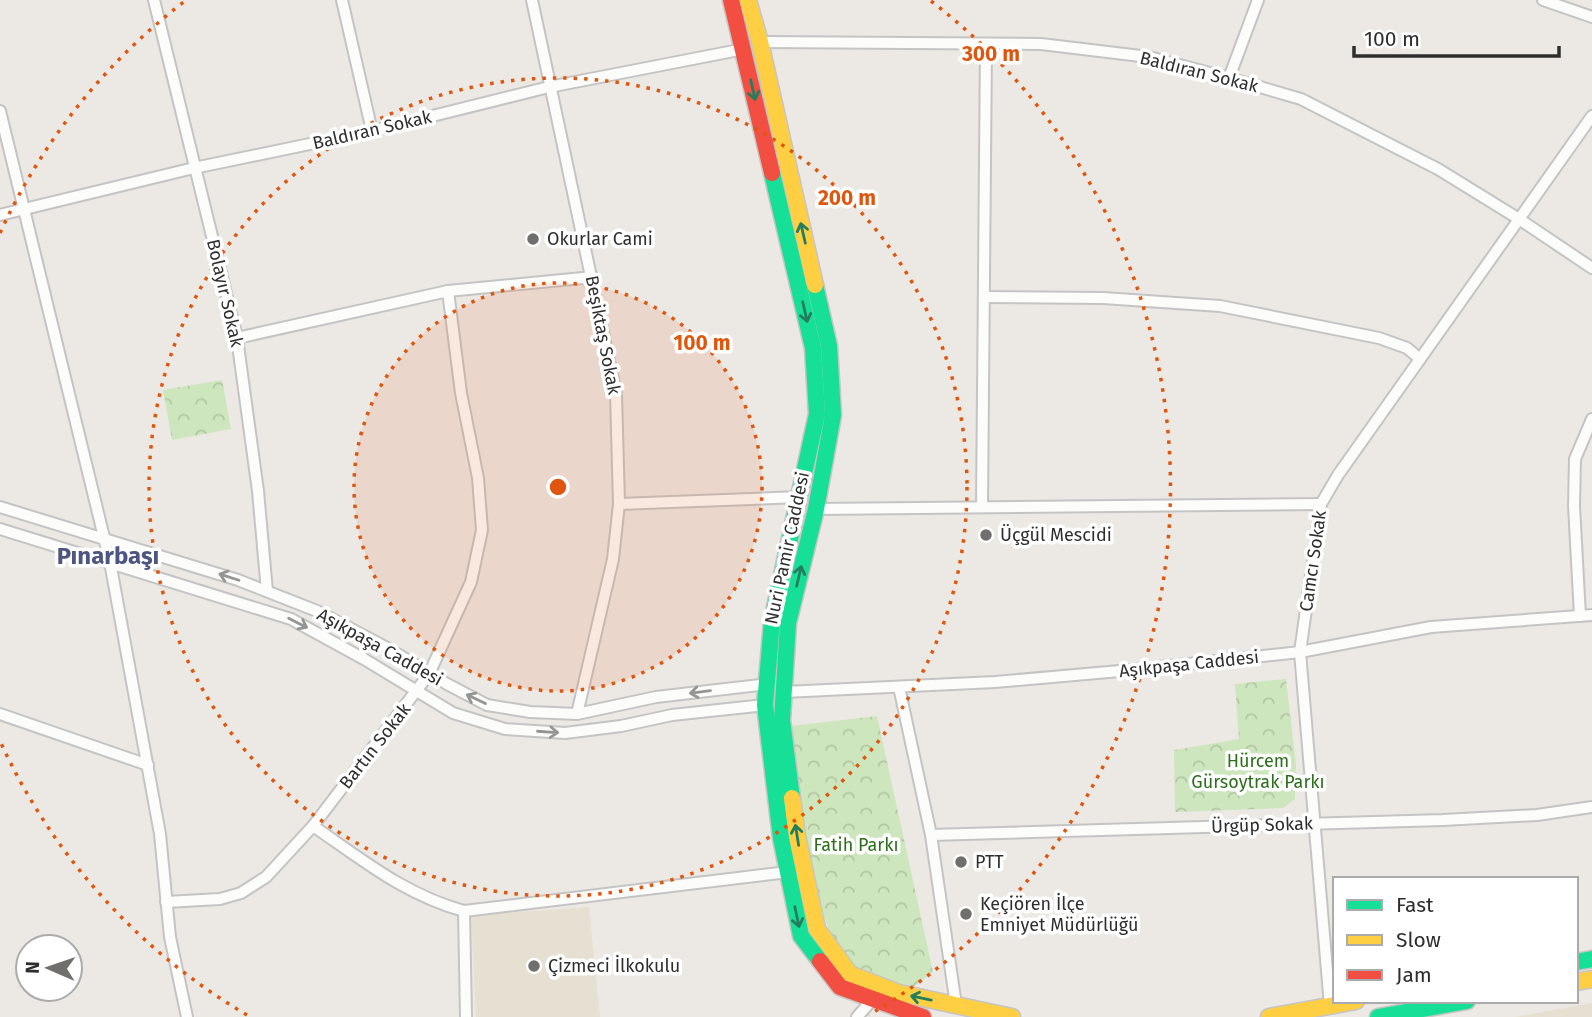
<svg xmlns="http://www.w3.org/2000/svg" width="1592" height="1017" font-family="'Fira Sans',sans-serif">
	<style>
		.education { fill: #e6e0d3 }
		.forest { fill: url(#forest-crowns) }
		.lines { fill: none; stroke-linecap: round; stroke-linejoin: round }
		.street-casing { stroke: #c5c4c5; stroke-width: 14 }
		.fast-casing { stroke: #c6c5c4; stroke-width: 19 }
		.slow-casing { stroke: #c6c5c4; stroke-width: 19 }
		.jam-casing { stroke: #c6c5c4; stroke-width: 19 }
		.street { stroke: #fcfcfb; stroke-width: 10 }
		.fast { stroke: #16e098; stroke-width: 16 }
		.slow { stroke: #ffcf43; stroke-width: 16 }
		.jam { stroke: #f24e42; stroke-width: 16 }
		.oneway { stroke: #237e5e }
		.oneway2 { stroke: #959594 }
		.ring { fill: none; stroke: #df570e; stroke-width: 3.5; stroke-dasharray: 3.5 7 }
		.poi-dot { fill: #706f6e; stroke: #fff; stroke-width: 2.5 }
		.labels { text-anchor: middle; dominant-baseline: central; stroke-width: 7; stroke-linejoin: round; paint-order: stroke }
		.street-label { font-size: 18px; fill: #2e2e2e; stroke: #fff }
		.poi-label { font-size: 18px; fill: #2e2e2e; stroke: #fff; text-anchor: start }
		.park-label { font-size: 18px; fill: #2c6e1b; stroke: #fff }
		.district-label { font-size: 24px; font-weight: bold; fill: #4d5680; stroke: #fff }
		.centre { fill: #df570e; stroke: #fff; stroke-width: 3.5 }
		.ring-label { font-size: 21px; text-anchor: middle; font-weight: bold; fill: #df570e; stroke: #fff; stroke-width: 7; stroke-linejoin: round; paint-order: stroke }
	</style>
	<defs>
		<pattern id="forest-crowns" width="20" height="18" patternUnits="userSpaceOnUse" patternTransform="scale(1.75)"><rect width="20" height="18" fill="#cee6be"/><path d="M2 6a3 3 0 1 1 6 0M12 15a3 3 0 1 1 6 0" fill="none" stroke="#b1c6a4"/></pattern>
	</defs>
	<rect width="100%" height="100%" fill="#ece8e4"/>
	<g class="education">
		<polygon points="589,907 600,1017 476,1017 471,915"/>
		<polygon points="1592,1003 1592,1017 1515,1017"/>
	</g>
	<g class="forest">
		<polygon points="222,380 231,429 172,440 163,390"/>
		<polygon points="1286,679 1296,765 1295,799 1283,808 1175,812 1174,750 1239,739 1235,684"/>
		<path d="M877,716L933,972L913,987C894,983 875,979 858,968C806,932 799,786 791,726Z"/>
	</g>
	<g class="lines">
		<g class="street-casing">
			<g id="street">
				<polyline points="154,0 237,338 258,491 267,591"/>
				<polyline points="342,0 372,131"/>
				<polyline points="532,0 616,394 619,504 613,559 577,714"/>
				<polyline points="1543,0 1592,17"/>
				<polyline points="760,42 1041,44 1149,57 1229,78 1301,99 1438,169 1519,219 1592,268"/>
				<polyline points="1229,78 1258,0"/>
				<polyline points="0,111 110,562 160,834 170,937 187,1017"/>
				<polyline points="0,215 194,168 372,131 549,87 744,49"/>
				<polyline points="986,297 1103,298 1220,306 1379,338 1407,348 1420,359"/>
				<polyline points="237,338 448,291 593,277"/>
				<polyline points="619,504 800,497"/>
				<polyline points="0,507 238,580 317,611 389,649 447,684 487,705 530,712 577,714 656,697 768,684"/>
				<polyline points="982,507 986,45"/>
				<polyline points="816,509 1321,504"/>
				<polyline points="0,529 291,619 364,659 453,713 505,729 565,733 621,726 672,715 765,705"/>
				<polyline points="1580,616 1574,506 1575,459 1592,419"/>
				<polyline points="899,687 931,835 956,1005"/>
				<polyline points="784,692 995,682 1131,670 1300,652 1431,627 1592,615"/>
				<polyline points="0,714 148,765"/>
				<path d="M313,826C363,860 405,895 464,911L788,872"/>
				<polyline points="931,835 1443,820 1537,815 1592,807"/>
				<polyline points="166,902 220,899 241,893 266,877 313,826 429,674 471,582 482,530 478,478 461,393 448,291"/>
				<polyline points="464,911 466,1017"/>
				<polyline points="1330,1006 1300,652 1321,504 1338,475 1592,116"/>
				<polyline points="857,1017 872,1000"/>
			</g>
		</g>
		<g class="fast-casing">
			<g id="fast">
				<polyline points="772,173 813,348 817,414 772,621 765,705 781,838 801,936 820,961"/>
				<polyline points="792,798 782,720 788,623 816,509 833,415 829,346 815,285"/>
				<polyline points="1576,962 1592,959"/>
				<polyline points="1378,1017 1467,1001"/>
			</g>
		</g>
		<g class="slow-casing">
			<g id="slow">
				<polyline points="748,0 760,42 815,285"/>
				<polyline points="792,798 797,836 817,929 850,974 899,993 1012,1017"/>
				<polyline points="1576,982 1592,979"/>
				<polyline points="1269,1017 1356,1001"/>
			</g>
		</g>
		<g class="jam-casing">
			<g id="jam">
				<polyline points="731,0 772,173"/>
				<polyline points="820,961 840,987 923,1017"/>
			</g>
		</g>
		<use href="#street" class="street"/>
		<use href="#fast" class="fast"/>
		<use href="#slow" class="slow"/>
		<use href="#jam" class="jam"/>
	</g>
	<defs><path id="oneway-shaft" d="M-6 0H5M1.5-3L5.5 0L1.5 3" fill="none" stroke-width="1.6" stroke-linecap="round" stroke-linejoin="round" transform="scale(1.75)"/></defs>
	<g class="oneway">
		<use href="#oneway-shaft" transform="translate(753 90) rotate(77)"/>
		<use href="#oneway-shaft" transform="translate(803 233) rotate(-103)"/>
		<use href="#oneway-shaft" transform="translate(805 312) rotate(77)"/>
		<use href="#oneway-shaft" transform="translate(799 576) rotate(-77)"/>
		<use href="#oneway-shaft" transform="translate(797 835) rotate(-99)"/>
		<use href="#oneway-shaft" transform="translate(797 917) rotate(78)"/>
		<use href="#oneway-shaft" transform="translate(921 998) rotate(-168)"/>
	</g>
	<g class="oneway2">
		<use href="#oneway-shaft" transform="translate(229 577) rotate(-162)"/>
		<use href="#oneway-shaft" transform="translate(298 623) rotate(27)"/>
		<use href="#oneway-shaft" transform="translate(700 692) rotate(173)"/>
		<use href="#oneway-shaft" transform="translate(476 699) rotate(-154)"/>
		<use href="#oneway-shaft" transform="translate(548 732) rotate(4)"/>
	</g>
	<circle cx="558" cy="487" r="204" fill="#df570e" fill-opacity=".12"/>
	<g class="ring">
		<circle cx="558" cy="487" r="204"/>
		<circle cx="558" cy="487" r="409"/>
		<path d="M247 1015A613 613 0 0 1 0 741M0 233A613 613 0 0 1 185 1M931 1A613 613 0 0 1 869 1015"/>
	</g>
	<g class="poi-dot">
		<circle cx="533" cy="239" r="7"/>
		<circle cx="986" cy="535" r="7"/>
		<circle cx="961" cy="862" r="7"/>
		<circle cx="966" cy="914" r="7"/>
		<circle cx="534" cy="966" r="7"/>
	</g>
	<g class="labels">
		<g class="street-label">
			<text transform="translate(1199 72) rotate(14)">Baldıran Sokak</text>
			<text transform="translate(372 130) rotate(-13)">Baldıran Sokak</text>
			<text transform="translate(225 293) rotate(77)">Bolayır Sokak</text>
			<text transform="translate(603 335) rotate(79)">Beşiktaş Sokak</text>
			<text transform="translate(787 548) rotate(-78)">Nuri Pamir Caddesi</text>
			<text transform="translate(1313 561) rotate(-82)">Camcı Sokak</text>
			<text transform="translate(380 647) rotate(29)">Aşıkpaşa Caddesi</text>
			<text transform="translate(1189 664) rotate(-6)">Aşıkpaşa Caddesi</text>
			<text transform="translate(375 746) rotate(-52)">Bartın Sokak</text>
			<text transform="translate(1262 825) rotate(-2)">Ürgüp Sokak</text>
		</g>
		<g class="poi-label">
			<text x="547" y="239">Okurlar Cami</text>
			<text x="1000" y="535">Üçgül Mescidi</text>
			<text x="975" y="862">PTT</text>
			<text x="980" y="904">Keçiören İlçe<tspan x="980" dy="21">Emniyet Müdürlüğü</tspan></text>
			<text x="548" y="966">Çizmeci İlkokulu</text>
		</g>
		<g class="park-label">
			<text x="1258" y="761">Hürcem<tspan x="1258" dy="21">Gürsoytrak Parkı</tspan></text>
			<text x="856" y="845">Fatih Parkı</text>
		</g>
		<g class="district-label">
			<text x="108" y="556">Pınarbaşı</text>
		</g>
	</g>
	<circle cx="558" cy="487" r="10" class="centre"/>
	<g class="ring-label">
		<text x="991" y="61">300 m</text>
		<text x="847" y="205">200 m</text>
		<text x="702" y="350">100 m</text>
	</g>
	<rect x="1333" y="877" width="245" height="126" fill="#ffffff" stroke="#ababab" stroke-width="2"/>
	<rect x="1347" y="900" width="35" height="10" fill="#16e098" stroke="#ababab" stroke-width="2"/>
	<text x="1396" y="912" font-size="21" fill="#2e2e2e">Fast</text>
	<rect x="1347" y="935" width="35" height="10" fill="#ffcf43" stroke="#ababab" stroke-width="2"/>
	<text x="1396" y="947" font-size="21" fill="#2e2e2e">Slow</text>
	<rect x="1347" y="970" width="35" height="10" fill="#f24e42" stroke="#ababab" stroke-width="2"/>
	<text x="1396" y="982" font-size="21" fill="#2e2e2e">Jam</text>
	<g transform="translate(49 968) rotate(272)"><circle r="33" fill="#ffffff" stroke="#ababab" stroke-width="2"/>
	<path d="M0-5L12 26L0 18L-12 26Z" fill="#706f6e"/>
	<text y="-10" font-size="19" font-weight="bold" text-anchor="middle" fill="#2e2e2e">N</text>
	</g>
	<path d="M1354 46v10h205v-10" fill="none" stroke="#2e2e2e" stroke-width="3.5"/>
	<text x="1364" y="46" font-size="21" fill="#2e2e2e" stroke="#ffffff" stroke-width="5" paint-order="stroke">100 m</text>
</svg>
